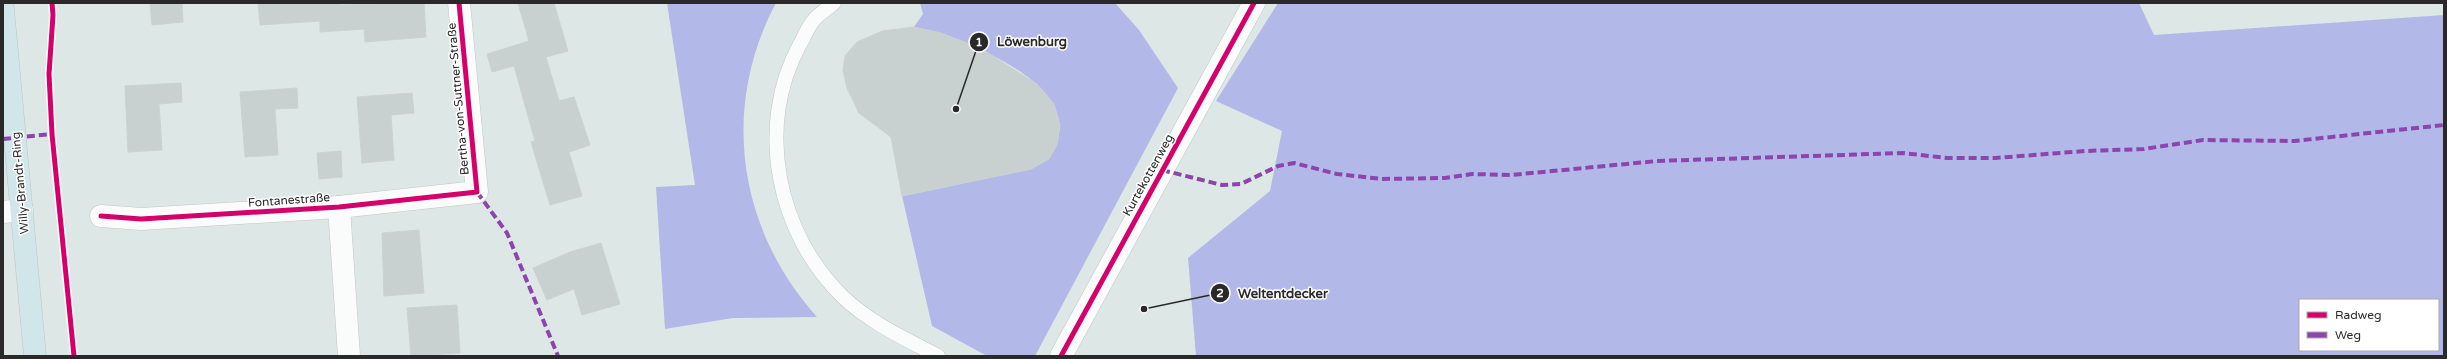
<svg xmlns="http://www.w3.org/2000/svg" width="2447" height="359" font-family="'Varela Round',sans-serif">
	<style>
		.green { fill: #b2b9e8; fill-rule: evenodd }
		.building { fill: #c8d1cf; stroke: #c9d3d2 }
		.lines { fill: none; stroke-linecap: round; stroke-linejoin: round }
		.service-casing { stroke: #c4c5c3; stroke-width: 15 }
		.minor-casing { stroke: #c4c5c3; stroke-width: 23 }
		.primary-casing { stroke: #c0c4c3; stroke-width: 23 }
		.service { stroke: #fafcfb; stroke-width: 14 }
		.minor { stroke: #fafcfb; stroke-width: 22 }
		.primary { stroke: #d0e6e8; stroke-width: 22 }
		.quiet { stroke: #8e44ad; stroke-width: 4; stroke-dasharray: 8 4; stroke-linecap: butt }
		.cycleway-casing { stroke: #fff; stroke-width: 8 }
		.cycleway { stroke: #d6006c; stroke-width: 5 }
		.labels { text-anchor: middle; dominant-baseline: central; stroke-width: 3; stroke-linejoin: round; paint-order: stroke }
		.street-label { font-size: 12px; fill: #292929; stroke: #fff }
		.leader { fill: none; stroke: #292929; stroke-width: 1.5 }
		.callout-dot { fill: #292929; stroke: #fff; stroke-width: 1.5 }
		.mark-label { font-size: 12px; text-anchor: middle; font-weight: bold; fill: #fff }
		.callout-label { font-size: 13px; text-anchor: middle; font-weight: bold; fill: #292929; stroke: #fff; stroke-width: 3; stroke-linejoin: round; paint-order: stroke }
	</style>
	<rect width="100%" height="100%" fill="#dde8e6"/>
	<g class="green">
		<path d="M667,3H776C720,108 738,229 817,317L733,318L665,329L656,187L695,185Z"/>
		<path d="M920,3H1115L1139,30L1178,88L1035,356H987L932,326L902,196L1031,169C1050,158 1056,154 1059,133C1067,76 956,37 914,27L923,14Z"/>
		<path d="M1278,3H2139L2154,35L2444,15V356H1196L1188,258L1270,191L1282,131L1216,101ZM2300,300H2438V350H2300Z"/>
	</g>
	<g class="building">
		<polygon points="150,3 182,3 183,22 152,25"/>
		<polygon points="258,3 340,3 340,5 424,3 426,37 365,42 364,29 320,32 320,21 260,25"/>
		<polygon points="518,3 554,3 568,51 546,57 559,101 574,97 590,145 569,152 582,196 550,205 531,142 535,141 514,66 492,72 487,54 529,41"/>
		<polygon points="914,27 941,33 980,48 1037,84 1054,104 1060,125 1057,145 1049,159 1031,169 902,196 891,137 859,113 847,88 843,70 845,56 857,42 882,31"/>
		<polygon points="181,83 182,102 159,104 162,150 128,152 125,86"/>
		<polygon points="297,88 298,108 275,109 278,155 245,157 240,92"/>
		<polygon points="412,93 414,113 391,115 394,160 362,163 357,97"/>
		<polygon points="341,151 342,177 319,179 317,153"/>
		<polygon points="419,230 424,293 384,296 382,233"/>
		<polygon points="601,243 620,304 582,315 574,289 547,300 533,268 570,252"/>
		<polygon points="457,305 460,353 411,356 407,308"/>
	</g>
	<g class="lines">
		<g class="service-casing">
			<path id="service" d="M834,3C827,9 818,14 813,21C808,27 804,37 800,44C755,126 777,233 843,297C870,323 906,339 938,356"/>
		</g>
		<g class="minor-casing">
			<g id="minor">
				<polyline points="339,207 349,356"/>
				<polyline points="3,212 22,210"/>
				<polyline points="101,216 141,219 339,207 477,192 459,3"/>
				<polyline points="1061,356 1254,3"/>
			</g>
		</g>
		<g class="primary-casing">
			<polyline id="primary" points="3,9 35,356"/>
		</g>
		<use href="#service" class="service"/>
		<use href="#minor" class="minor"/>
		<use href="#primary" class="primary"/>
		<g class="quiet">
			<polyline points="3,139 52,134"/>
			<polyline points="1162,170 1222,185 1241,184 1278,166 1294,163 1337,174 1382,179 1445,178 1472,174 1511,175 1657,161 1903,153 1947,158 1995,158 2085,151 2144,149 2203,140 2294,141 2444,125"/>
			<polyline points="477,192 507,233 558,356"/>
		</g>
		<g class="cycleway-casing">
			<g id="cycleway">
				<polyline points="52,3 53,15 49,74 52,134 74,356"/>
				<polyline points="101,216 141,219 339,207 477,192 459,3"/>
				<polyline points="1061,356 1254,3"/>
			</g>
		</g>
		<use href="#cycleway" class="cycleway"/>
	</g>
	<g class="labels">
		<g class="street-label">
			<text transform="translate(458 99) rotate(-95)">Bertha-von-Suttner-Straße</text>
			<text transform="translate(1148 175) rotate(-61)">Kurtekottenweg</text>
			<text transform="translate(20 183) rotate(-95)">Willy-Brandt-Ring</text>
			<text transform="translate(289 200) rotate(-4)">Fontanestraße</text>
		</g>
	</g>
	<path class="leader" d="M956 109L979 42M1144 309L1220 293"/>
	<g class="callout-dot">
		<circle cx="956" cy="109" r="4"/>
		<circle cx="1144" cy="309" r="4"/>
		<circle cx="979" cy="42" r="10"/>
		<circle cx="1220" cy="293" r="10"/>
	</g>
	<g class="mark-label">
		<text x="979" y="46">1</text>
		<text x="1220" y="297">2</text>
	</g>
	<g class="callout-label">
		<text x="1032" y="46">Löwenburg</text>
		<text x="1283" y="298">Weltentdecker</text>
	</g>
	<rect width="2447" height="359" fill="none" stroke="#292929" stroke-width="8"/>
	<rect x="2299" y="299" width="140" height="52" fill="#ffffff" stroke="#a9a9a9"/>
	<rect x="2307" y="312" width="20" height="6" fill="#d6006c" stroke="#a9a9a9"/>
	<text x="2335" y="319" font-size="12" fill="#292929">Radweg</text>
	<rect x="2307" y="332" width="20" height="6" fill="#8e44ad" stroke="#a9a9a9"/>
	<text x="2335" y="339" font-size="12" fill="#292929">Weg</text>
</svg>
